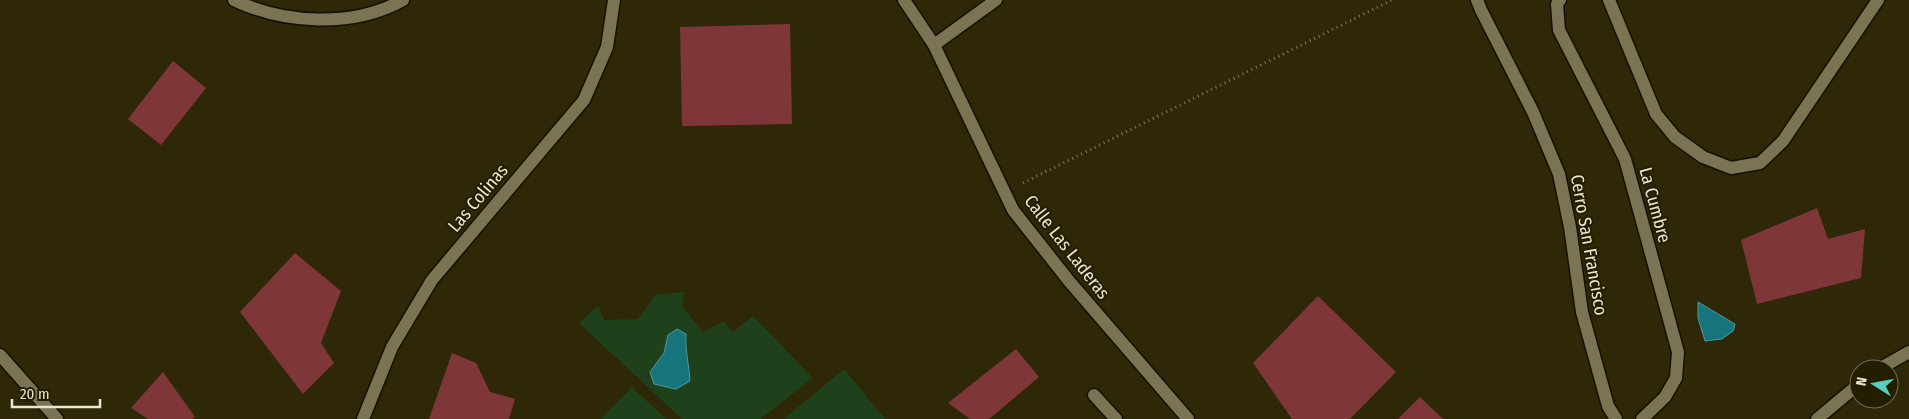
<svg xmlns="http://www.w3.org/2000/svg" width="1909" height="419" font-family="'Fira Sans Condensed',sans-serif">
	<style>
		.green { fill: #1e411c; fill-rule: evenodd }
		.water { fill: #16747d; stroke: #559697 }
		.building { fill: #7f3638 }
		.lines { fill: none; stroke-linecap: round; stroke-linejoin: round }
		.minor-casing { stroke: #151000; stroke-width: 15 }
		.path { stroke: #807b62; stroke-width: 3; stroke-dasharray: 1 4; stroke-linecap: butt }
		.minor { stroke: #7b7454; stroke-width: 12 }
		.labels { text-anchor: middle; dominant-baseline: central; stroke-width: 4; stroke-linejoin: round; paint-order: stroke }
		.street-label { font-size: 18px; fill: #e9e6d4; stroke: #241e01 }
	</style>
	<rect width="100%" height="100%" fill="#2e2809"/>
	<g class="green">
		<path d="M684,292L682,306L703,332L724,321L733,332L753,316L813,378L760,419H682L579,323L598,306L604,320L638,319L655,295ZM685,344L689,361L650,372L664,353Z"/>
		<polygon points="844,369 885,419 784,419"/>
		<polygon points="632,387 666,419 601,419"/>
	</g>
	<g class="water">
		<polygon points="1698,302 1735,324 1733,331 1722,339 1705,341 1698,318"/>
		<path d="M677,329L686,334C685,349 689,365 690,381L676,389L654,384L650,372L664,353L668,335Z"/>
	</g>
	<g class="building">
		<polygon points="790,24 792,124 682,126 680,27"/>
		<polygon points="173,61 206,88 161,145 128,119"/>
		<polygon points="1817,208 1828,239 1865,229 1861,278 1757,304 1741,240"/>
		<polygon points="295,253 341,291 321,343 334,363 303,394 240,312"/>
		<polygon points="1318,296 1396,372 1350,419 1292,419 1253,363"/>
		<polygon points="1016,349 1039,377 989,419 970,419 948,403"/>
		<polygon points="452,353 476,363 490,392 515,399 509,419 429,419"/>
		<polygon points="163,372 195,417 192,419 148,419 131,408"/>
		<polygon points="1420,397 1443,419 1398,419"/>
	</g>
	<g class="lines">
		<g class="minor-casing">
			<g id="minor">
				<path d="M234,0C284,24 353,28 403,0"/>
				<polyline points="904,0 934,45 1013,210 1069,281 1188,419"/>
				<polyline points="1477,0 1481,10 1533,112 1559,174 1570,227 1582,312 1608,406 1616,419"/>
				<polyline points="1560,0 1557,4 1559,30 1625,159 1678,352 1676,378 1665,397 1642,419"/>
				<polyline points="1609,0 1656,114 1675,137 1703,157 1731,168 1760,163 1783,141 1878,0"/>
				<polyline points="934,45 996,0"/>
				<polyline points="0,355 57,419"/>
				<polyline points="1879,369 1909,352"/>
				<polyline points="1094,395 1116,419"/>
				<polyline points="363,419 392,347 432,280 584,100 607,47 614,0"/>
				<polyline points="1817,419 1859,384"/>
			</g>
		</g>
		<polyline class="path" points="1023,183 1392,0"/>
		<use href="#minor" class="minor"/>
	</g>
	<g class="labels">
		<g class="street-label">
			<text transform="translate(478 198) rotate(-50)">Las Colinas</text>
			<text transform="translate(1655 205) rotate(75)">La Cumbre</text>
			<text transform="translate(1589 245) rotate(80)">Cerro San Francisco</text>
			<text transform="translate(1067 247) rotate(52)">Calle Las Laderas</text>
		</g>
	</g>
	<g transform="translate(1874 384) rotate(281)"><circle r="24" fill="#241e01" stroke="#736e55"/>
	<path d="M0-4L9 19L0 12L-9 19Z" fill="#59cebf"/>
	<text y="-8" font-size="14" font-weight="bold" text-anchor="middle" fill="#e9e6d4">N</text>
	</g>
	<path d="M12 399v8h88v-8" fill="none" stroke="#e9e6d4" stroke-width="2.5"/>
	<text x="20" y="399" font-size="15" fill="#e9e6d4" stroke="#241e01" stroke-width="4" paint-order="stroke">20 m</text>
</svg>
